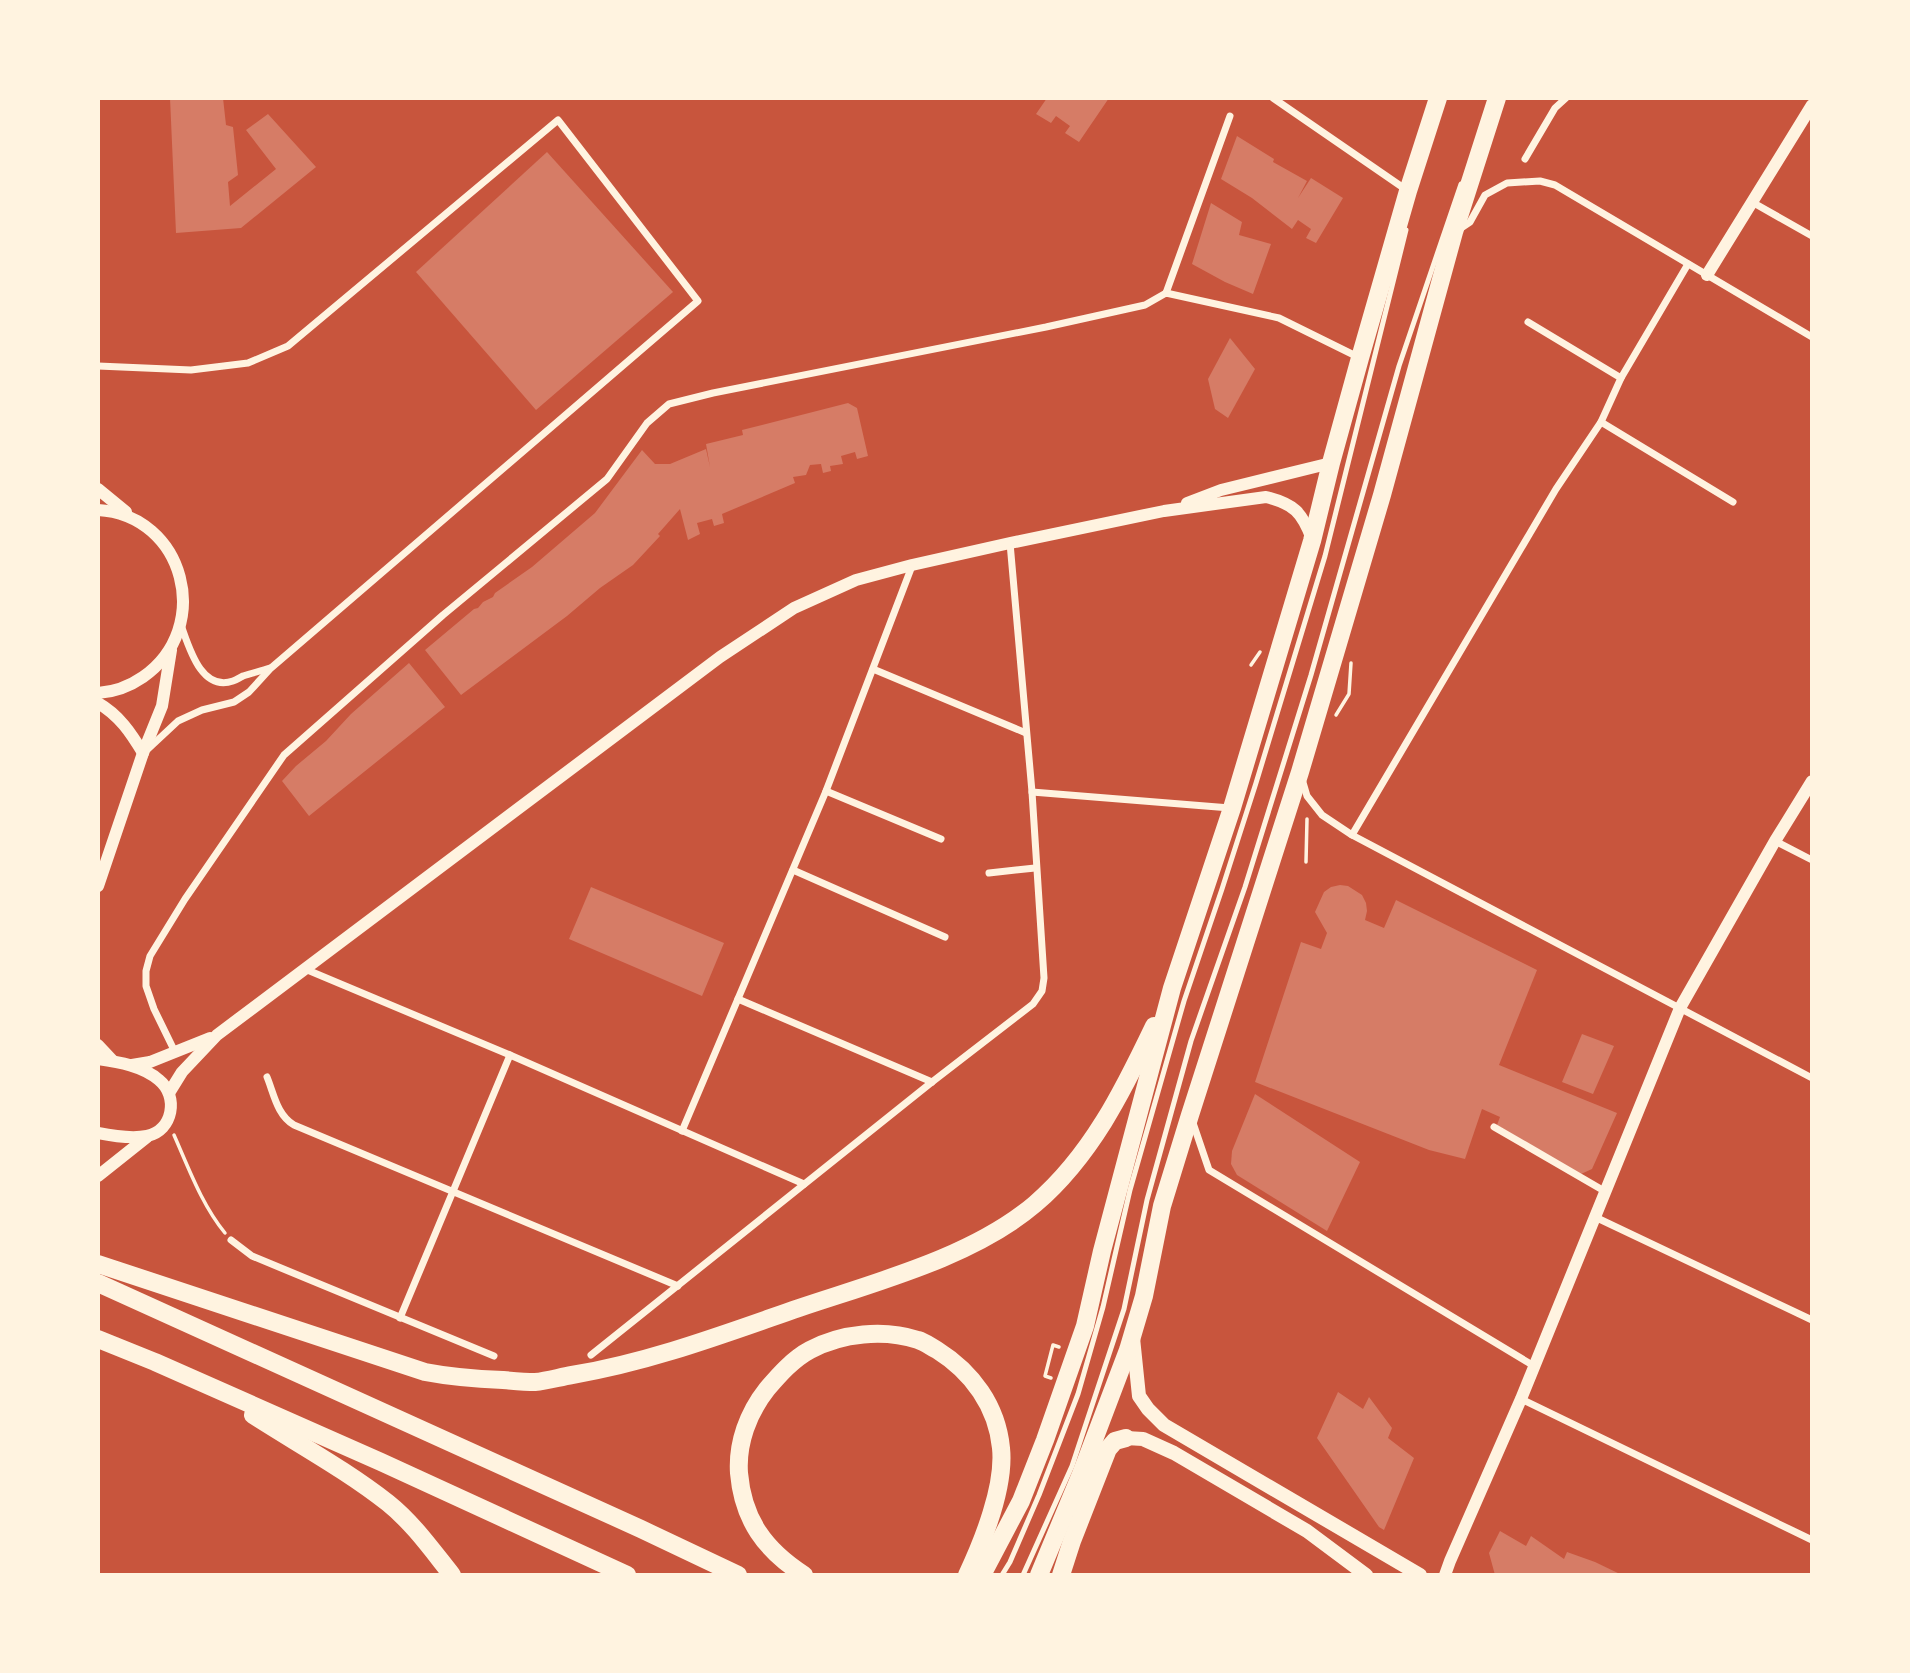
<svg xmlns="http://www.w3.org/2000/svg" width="1910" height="1673" font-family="Cabin,sans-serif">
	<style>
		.building { fill: #d67c66 }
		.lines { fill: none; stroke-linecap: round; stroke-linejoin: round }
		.path { stroke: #fff3e0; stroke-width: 3.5 }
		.service { stroke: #fff3e0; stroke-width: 5 }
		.minor { stroke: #fff3e0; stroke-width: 7 }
		.tertiary { stroke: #fff3e0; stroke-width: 12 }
		.secondary { stroke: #fff3e0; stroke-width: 14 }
		.trunk { stroke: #fff3e0; stroke-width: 18 }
	</style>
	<rect width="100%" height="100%" fill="#c8553d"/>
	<g class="building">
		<polygon points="170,98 223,98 226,125 233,127 238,175 228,182 230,206 276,169 246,130 268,114 316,167 241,228 176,233"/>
		<polygon points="1047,98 1109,98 1079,142 1065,133 1070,126 1056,116 1051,123 1036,114"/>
		<polygon points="1237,136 1274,159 1273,162 1307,181 1298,198 1311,178 1343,198 1316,243 1306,238 1311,229 1298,220 1292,229 1252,198 1221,179"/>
		<polygon points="547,152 673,292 536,410 416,272"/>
		<polygon points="1211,203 1242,222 1239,235 1271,244 1253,294 1225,282 1192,264"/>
		<polygon points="1230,338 1255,369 1228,418 1215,409 1208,379"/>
		<polygon points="848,403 857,408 868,456 857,459 855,452 841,456 843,464 830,466 831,471 823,473 821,464 810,465 806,475 793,477 795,483 722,514 724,523 714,526 712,519 697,523 700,534 688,540 680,509 658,534 660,536 633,565 600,588 567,616 461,695 425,650 474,609 478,608 483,602 493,597 495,593 532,567 595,513 642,450 655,464 670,464 706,449 710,467 706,444 743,435 742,430"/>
		<polygon points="409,663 445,707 309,816 282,781 296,766 326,741 351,714"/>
		<polygon points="1340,885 1348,886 1362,895 1366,903 1367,911 1365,920 1384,928 1396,900 1537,970 1499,1065 1617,1113 1592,1169 1581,1174 1497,1125 1500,1117 1482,1109 1465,1159 1429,1150 1255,1082 1301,942 1321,949 1327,933 1315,912 1324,892 1331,887"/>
		<polygon points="591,887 724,943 702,996 569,939"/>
		<polygon points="1582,1034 1614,1046 1593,1094 1562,1082"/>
		<polygon points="1255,1094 1360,1162 1327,1231 1237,1175 1231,1164 1232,1151"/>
		<polygon points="1338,1392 1363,1409 1369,1397 1392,1428 1388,1438 1414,1458 1384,1530 1379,1527 1317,1438"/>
		<polygon points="1500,1531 1526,1546 1531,1536 1564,1559 1567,1552 1595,1562 1622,1575 1495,1575 1489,1553"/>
	</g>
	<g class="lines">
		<g class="path">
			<polyline points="1251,665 1260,652"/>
			<polyline points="1336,715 1349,694 1351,663"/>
			<polyline points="1306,862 1307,819"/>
			<path d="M174,1135C189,1169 202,1205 225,1233"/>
			<polyline points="1051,1378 1045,1376 1053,1345 1059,1347"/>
		</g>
		<g class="service">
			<polyline points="1002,1575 1010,1562 1039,1495 1078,1394 1103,1307 1130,1190 1184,1001 1222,889 1256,783 1325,556 1406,230"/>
			<polyline points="1023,1575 1072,1466 1124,1309 1147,1200 1191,1041 1245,887 1311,675 1399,366 1461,184"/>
		</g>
		<g class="minor">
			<polyline points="1273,98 1408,191"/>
			<polyline points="1525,159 1555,108 1566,98"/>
			<polyline points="1752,202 1812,236"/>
			<polyline points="1458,230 1470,222 1485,195 1507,183 1540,181 1555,185 1812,337"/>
			<polyline points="1166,293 1230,116"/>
			<polyline points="1528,322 1621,378"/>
			<polyline points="98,366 191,370 248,363 288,346 558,120 698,301 271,668 249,692 234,702 202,710 178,721 148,749"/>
			<polyline points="1601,422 1733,502"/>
			<path d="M181,625C189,647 201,692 233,681C236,680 239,678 243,676C252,673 261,671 270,668"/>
			<polyline points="873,669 1026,733"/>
			<polyline points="1302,779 1307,796 1322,815 1352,835 1812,1078"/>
			<polyline points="826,791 941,839"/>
			<polyline points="1032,792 1230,808"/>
			<polyline points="1352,835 1556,489 1601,422 1621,378 1688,264"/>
			<polyline points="1775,841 1812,860"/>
			<polyline points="793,870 945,937"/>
			<polyline points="989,873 1035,868"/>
			<polyline points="305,969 510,1055 804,1184"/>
			<polyline points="738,999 932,1082"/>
			<polyline points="175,1052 154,1009 146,986 146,971 150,956 185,899 284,755 443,615 607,479 647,423 669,404 713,393 1046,327 1145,305 1166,293 1279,318 1358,357"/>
			<path d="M267,1077C274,1094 277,1115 294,1125L678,1286"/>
			<polyline points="1193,1123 1209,1170 1534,1366"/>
			<polyline points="1494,1127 1606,1192"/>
			<polyline points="682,1131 826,791 912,566"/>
			<polyline points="1595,1217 1812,1320"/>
			<polyline points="231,1240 252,1256 494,1356"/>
			<polyline points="400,1318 510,1055"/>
			<polyline points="591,1355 932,1082 1033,1004 1042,991 1044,978 1032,792 1010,543"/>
			<polyline points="1521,1399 1812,1540"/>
		</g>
		<g class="tertiary">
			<polyline points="1707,275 1812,105"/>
			<polyline points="98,489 126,512"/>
			<polyline points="1187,503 1221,490 1331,463"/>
			<path d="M98,510C185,515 214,628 143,677C130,686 114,692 98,693"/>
			<path d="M98,703C119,715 131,733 143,753"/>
			<polyline points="98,886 143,753 162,706 171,650"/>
			<polyline points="98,1045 113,1061"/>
			<path d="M98,1059C119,1062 143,1066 159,1080C179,1096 173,1131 147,1136C131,1139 113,1136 98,1133"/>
			<polyline points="132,1065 150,1062 210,1038"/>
			<path d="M169,1093L182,1072L217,1035L720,657L794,608L856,580L912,565L1010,543L1164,511L1266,497C1294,504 1302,512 1312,539"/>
			<polyline points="98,1176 147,1137"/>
			<polyline points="1445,1575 1450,1561 1521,1399 1680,1008 1775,841 1812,781"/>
		</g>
		<g class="secondary">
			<polyline points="1133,1338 1139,1396 1148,1409 1164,1425 1420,1575"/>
			<polyline points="1126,1438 1143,1439 1174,1453 1307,1531 1366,1575"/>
		</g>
		<g class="trunk">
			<path d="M98,1264L425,1372C451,1377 477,1379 503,1380C514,1381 525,1382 535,1382C547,1381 560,1377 572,1375C650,1362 724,1334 799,1308C876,1282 973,1257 1035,1204C1091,1156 1123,1091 1154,1026"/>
			<polyline points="98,1283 641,1529 738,1575"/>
			<polyline points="98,1339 155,1362 381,1462 627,1575"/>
			<path d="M253,1415C298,1444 346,1470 388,1503C413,1523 432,1550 452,1575"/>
			<path d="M804,1575C765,1550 743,1520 739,1473C737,1443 748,1413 767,1389C779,1375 793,1359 810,1350C842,1333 884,1329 918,1340C925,1342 931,1347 937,1350C972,1372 997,1406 1001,1448C1005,1486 983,1541 967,1575"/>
			<polyline points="982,1575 1021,1501 1045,1440 1085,1326 1102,1251 1172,988 1232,808 1312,541 1331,463 1360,358 1408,191 1438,98"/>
			<polyline points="1039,1575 1081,1474 1128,1350 1144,1296 1162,1206 1190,1115 1300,772 1382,495 1454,232 1497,98"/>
			<polyline points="1061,1575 1072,1541 1108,1449 1115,1441 1126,1438"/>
		</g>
	</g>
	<rect width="1910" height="1673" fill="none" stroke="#fff3e0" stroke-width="200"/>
</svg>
